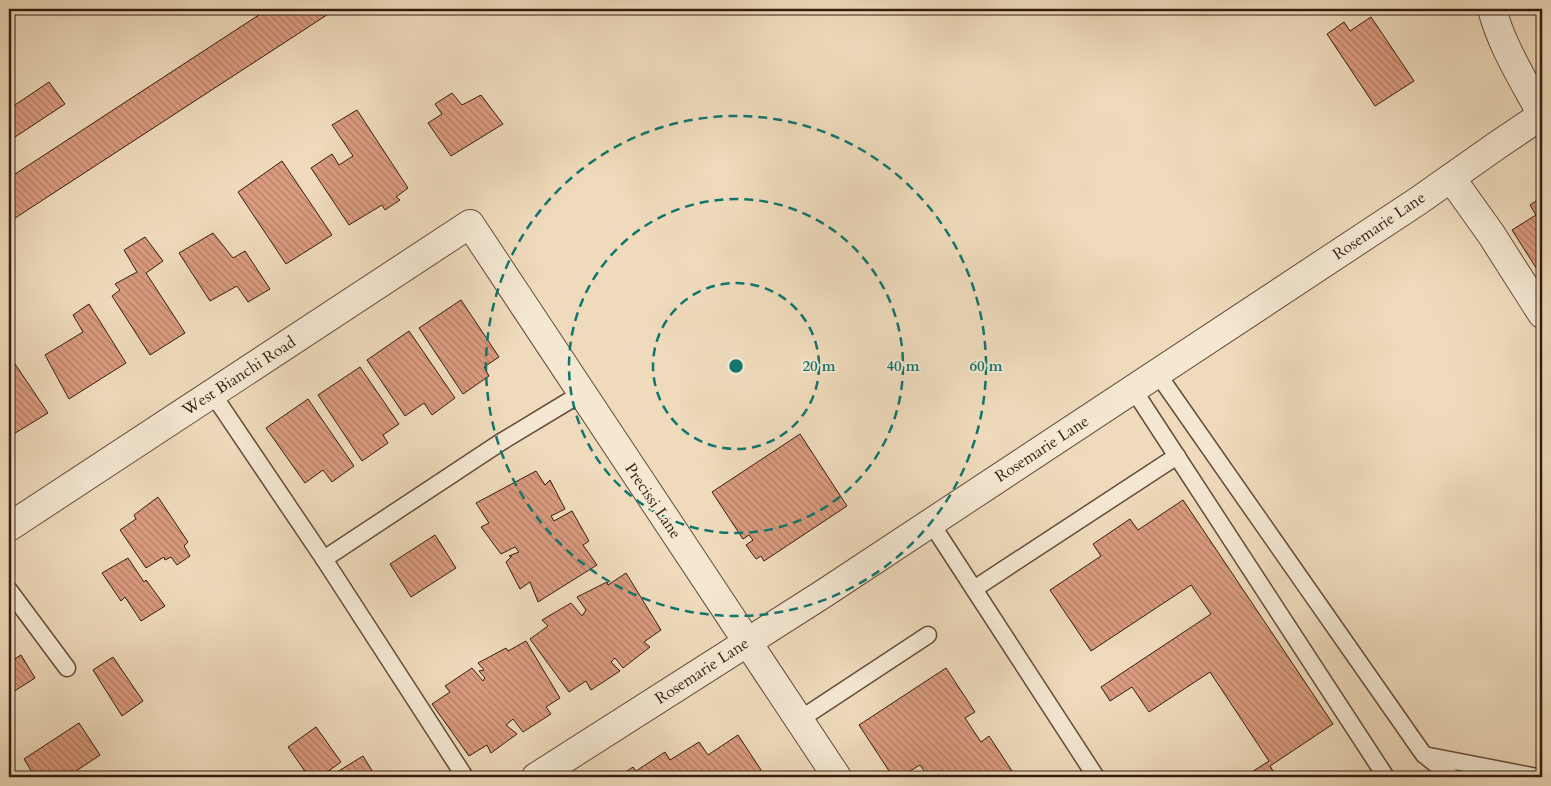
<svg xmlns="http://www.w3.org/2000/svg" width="1551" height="786" font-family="Cardo,serif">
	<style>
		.building { fill: url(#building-back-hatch); stroke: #351c0f }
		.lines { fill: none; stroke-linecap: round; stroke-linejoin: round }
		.service-casing { stroke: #644c3a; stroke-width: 19 }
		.minor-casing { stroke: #644c3a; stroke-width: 30 }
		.tertiary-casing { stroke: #644c3a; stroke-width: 30 }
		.service { stroke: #f5e8d3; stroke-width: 16 }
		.minor { stroke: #f5e8d3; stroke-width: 28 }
		.tertiary { stroke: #f5e8d3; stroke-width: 28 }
		.ring { fill: none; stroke: #0f766e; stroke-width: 2.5; stroke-dasharray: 9 6 }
		.labels { text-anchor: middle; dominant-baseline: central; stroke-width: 4; stroke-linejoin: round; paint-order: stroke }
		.street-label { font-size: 16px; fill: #351c0f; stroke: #f5e8d3 }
		.centre { fill: #0f766e; stroke: #f5e8d3; stroke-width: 2.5 }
		.ring-label { font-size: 15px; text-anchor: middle; font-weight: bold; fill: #0f766e; stroke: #f5e8d3; stroke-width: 4; stroke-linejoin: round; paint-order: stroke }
	</style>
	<defs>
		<pattern id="building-back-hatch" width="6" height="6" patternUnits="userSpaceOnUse" patternTransform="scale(1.25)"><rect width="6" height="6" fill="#da9b7f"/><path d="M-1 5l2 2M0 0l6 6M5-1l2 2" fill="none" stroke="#b27e66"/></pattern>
	</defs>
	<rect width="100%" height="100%" fill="#efdbbc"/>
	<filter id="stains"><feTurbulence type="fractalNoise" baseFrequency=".004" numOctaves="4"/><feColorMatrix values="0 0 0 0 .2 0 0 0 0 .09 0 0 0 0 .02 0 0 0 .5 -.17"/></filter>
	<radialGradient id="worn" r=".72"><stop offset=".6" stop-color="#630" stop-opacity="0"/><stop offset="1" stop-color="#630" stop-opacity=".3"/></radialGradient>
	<g class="building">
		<polygon points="268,9 336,9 9,222 9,178"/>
		<polygon points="1371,17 1414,81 1375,106 1327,34 1344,22 1350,31"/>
		<polygon points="49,82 65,104 9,141 9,109"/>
		<polygon points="452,93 462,105 481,95 503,124 451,156 428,123 442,114 435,104"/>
		<polygon points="357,110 408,188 396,197 400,200 385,210 382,205 349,225 311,168 332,154 339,165 353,156 332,125"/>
		<polygon points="282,161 332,235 286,264 238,192"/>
		<polygon points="1542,197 1542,286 1536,276 1540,274 1512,230 1536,215 1530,205"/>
		<polygon points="213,233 233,258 245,251 270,289 248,302 237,286 210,301 179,253"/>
		<polygon points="145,237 163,261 146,273 185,333 150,355 112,296 120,290 115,284 137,272 124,250"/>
		<polygon points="461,300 499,357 484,367 489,376 463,394 419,328"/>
		<polygon points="89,304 126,363 69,399 45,355 83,332 73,315"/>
		<polygon points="409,331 455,398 432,415 424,403 405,416 367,360"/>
		<polygon points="9,355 48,413 12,435 9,430"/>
		<polygon points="360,367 399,424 383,435 388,443 362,461 318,395"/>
		<polygon points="308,399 354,466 332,482 323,470 305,483 266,428"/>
		<polygon points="800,434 847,506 764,561 761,556 756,559 746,545 753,540 749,535 743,539 712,492"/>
		<polygon points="536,471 545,485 550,480 565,509 551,516 554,521 572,511 589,541 583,545 597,565 538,602 530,582 520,589 506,562 512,556 509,556 519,552 515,547 501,554 481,527 489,523 476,503"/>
		<polygon points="158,497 188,542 184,546 190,556 177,565 171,557 165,560 164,557 146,568 120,530 136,519 134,515"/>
		<polygon points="1183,500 1333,724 1270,766 1277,777 1244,777 1269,761 1210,672 1149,712 1132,687 1110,701 1101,687 1211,614 1191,585 1091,651 1050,590 1101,556 1093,544 1130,519 1138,530"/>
		<polygon points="435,535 456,568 411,597 390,564"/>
		<polygon points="128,558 144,582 146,580 165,606 141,621 125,597 121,601 102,573"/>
		<polygon points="626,573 661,630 644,642 650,647 623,668 615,658 611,662 620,671 591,690 586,681 569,692 530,639 548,626 542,620 571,603 582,616 586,610 577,597 607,582 608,585"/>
		<polygon points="526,641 560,698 546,707 551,714 523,732 513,719 506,725 517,734 491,753 487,745 469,756 432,704 450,692 445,686 472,668 483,681 485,678 479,671 484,670 478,663 506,648 508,651"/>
		<polygon points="9,653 13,660 21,655 35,678 13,692 9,683"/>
		<polygon points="113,657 143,701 122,716 93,670"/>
		<polygon points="946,668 975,712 965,718 981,742 989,736 1016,777 916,777 925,772 920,765 900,777 893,777 859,725"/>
		<polygon points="79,723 100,755 67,777 35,777 24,759"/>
		<polygon points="316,727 341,762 320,777 309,777 288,747"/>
		<polygon points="738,735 761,770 749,777 723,777 722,776 719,777 618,777 633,767 636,771 665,752 670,760 699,742 708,755"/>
		<polygon points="363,756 376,777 329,777"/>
	</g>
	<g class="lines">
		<g class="service-casing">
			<g id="service">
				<polyline points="1157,373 1424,755 1537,777"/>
				<polyline points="1133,389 1386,777"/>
				<polyline points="212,393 324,559 465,777"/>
				<polyline points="931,523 1096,777"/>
				<polyline points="324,559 501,442 582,393"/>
				<polyline points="974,589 1177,456"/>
				<polyline points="9,590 67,668"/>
				<polyline points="799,720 928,635"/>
				<polyline points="1428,758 1452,777"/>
			</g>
		</g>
		<g class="minor-casing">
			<g id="minor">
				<path d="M1492,9C1502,47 1524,81 1542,115"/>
				<polyline points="1451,178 1491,234 1542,314"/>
				<polyline points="536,777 823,594 1418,201 1499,144 1542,115"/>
			</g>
		</g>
		<g class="tertiary-casing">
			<polyline id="tertiary" points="9,527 470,224 837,777"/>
		</g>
		<use href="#service" class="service"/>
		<use href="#minor" class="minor"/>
		<use href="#tertiary" class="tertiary"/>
	</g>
	<g class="ring">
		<circle cx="736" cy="366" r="83"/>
		<circle cx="736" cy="366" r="167"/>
		<circle cx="736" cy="366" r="250"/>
	</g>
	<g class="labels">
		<g class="street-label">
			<text transform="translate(1379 226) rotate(-34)">Rosemarie Lane</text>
			<text transform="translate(239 376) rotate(-33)">West Bianchi Road</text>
			<text transform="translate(1042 449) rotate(-33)">Rosemarie Lane</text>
			<text transform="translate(653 501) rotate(56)">Precissi Lane</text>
			<text transform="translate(702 671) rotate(-33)">Rosemarie Lane</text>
		</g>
	</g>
	<circle cx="736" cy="366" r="8" class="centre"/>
	<g class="ring-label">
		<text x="819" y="371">20 m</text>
		<text x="903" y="371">40 m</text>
		<text x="986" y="371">60 m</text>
	</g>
	<rect width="1551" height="786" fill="none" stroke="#efdbbc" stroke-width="30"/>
	<rect x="10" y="10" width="1531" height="766" fill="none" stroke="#351c0f" stroke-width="2.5"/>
	<rect x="15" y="15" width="1521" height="756" fill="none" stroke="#351c0f"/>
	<rect width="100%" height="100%" filter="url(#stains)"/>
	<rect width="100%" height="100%" fill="url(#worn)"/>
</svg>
